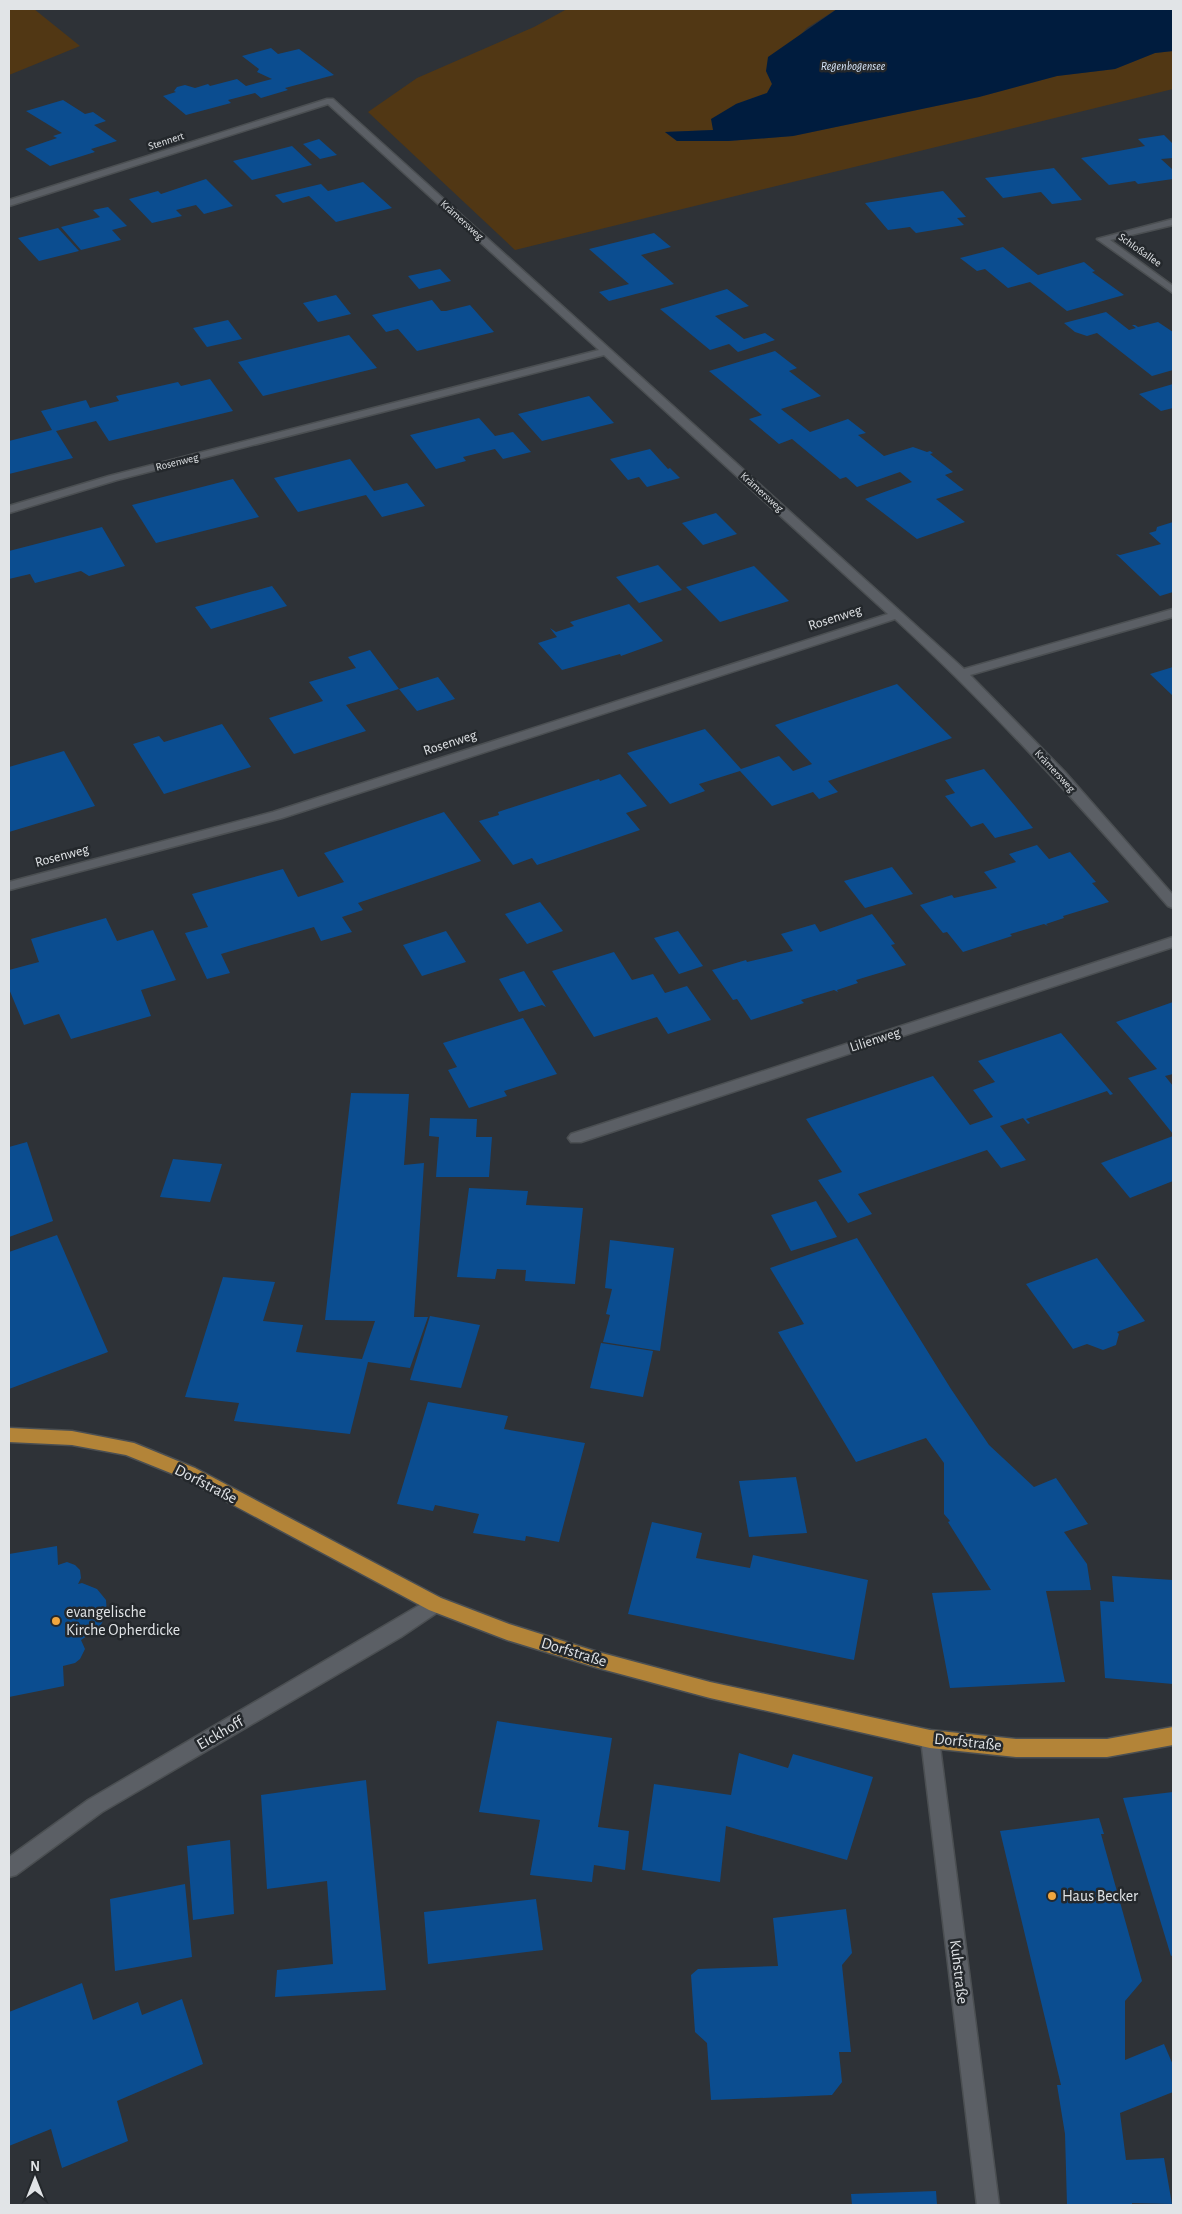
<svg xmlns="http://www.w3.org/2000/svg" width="1182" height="2214" font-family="'Alegreya Sans',sans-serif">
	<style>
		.green { fill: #513714 }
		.water { fill: #001c3e }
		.building { fill: #0b4d90 }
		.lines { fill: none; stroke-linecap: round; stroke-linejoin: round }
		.minor-casing { stroke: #4b4f52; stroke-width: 3 }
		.major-casing { stroke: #4b4f52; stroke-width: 3 }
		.minor { fill: #5b5f65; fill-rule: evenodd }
		.major { fill: #b38438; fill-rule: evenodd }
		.poi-dot { fill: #f0a63f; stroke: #24282c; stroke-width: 2 }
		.labels { text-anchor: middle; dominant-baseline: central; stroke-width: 5; stroke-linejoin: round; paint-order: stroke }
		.far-street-label { font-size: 11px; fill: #e1e4e7; stroke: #24282c }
		.far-water-label { font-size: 12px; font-style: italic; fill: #d6e5f8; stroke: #24282c }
		.street-label { font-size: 14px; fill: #e1e4e7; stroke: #24282c }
		.near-street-label { font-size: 16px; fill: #e1e4e7; stroke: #24282c }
		.near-poi-label { font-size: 16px; fill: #e1e4e7; stroke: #24282c; text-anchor: start }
	</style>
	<rect width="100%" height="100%" fill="#2e3237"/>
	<g class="green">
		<polygon points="9,9 34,9 80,46 9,75"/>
		<polygon points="567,9 837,9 807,28 766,71 772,84 767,93 736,104 713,130 665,132 677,141 728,141 793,136 979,97 1057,76 1115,69 1155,53 1173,51 1173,89 515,250 368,112 417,78 534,27"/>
	</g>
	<polygon class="water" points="837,9 1173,9 1173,51 1155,53 1115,69 1057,76 979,97 793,136 728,141 677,141 665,132 713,130 711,119 736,104 767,93 772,84 766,71 768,57"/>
	<g class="building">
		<polygon points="271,48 278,54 299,49 334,75 285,88 288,90 261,98 255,93 228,100 231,103 186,115 163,96 176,92 174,91 177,87 185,85 195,88 208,84 210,86 237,79 246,86 272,79 257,72 259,69 242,56"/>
		<polygon points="63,100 85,114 93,112 106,121 94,125 117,141 91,149 95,152 50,166 25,149 57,138 53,136 62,133 26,111"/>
		<polygon points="1164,135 1173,144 1173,158 1161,159 1173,170 1173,179 1138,184 1135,181 1109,185 1081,158 1145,146 1138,139"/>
		<polygon points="319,139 337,155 320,159 303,144"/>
		<polygon points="292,146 312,165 252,180 233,161"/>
		<polygon points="1054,168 1082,200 1052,204 1041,192 1003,198 985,178"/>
		<polygon points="206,179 233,206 204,214 196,205 176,210 182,216 152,223 129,199 158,191 161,194"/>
		<polygon points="363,182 392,208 336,222 309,196 283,203 275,195 321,184 328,191"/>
		<polygon points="943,191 966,217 957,218 964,225 916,233 910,227 888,230 865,203"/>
		<polygon points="108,207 127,226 112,230 121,240 81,250 61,227 100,217 93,210"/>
		<polygon points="58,228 79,251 39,261 18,238"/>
		<polygon points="654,233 671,247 641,255 674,284 609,301 599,292 629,284 589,249"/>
		<polygon points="1003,247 1038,275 1084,262 1095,271 1092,272 1124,295 1067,311 1030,282 1008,288 985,269 977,271 960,258"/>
		<polygon points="440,269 451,281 419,289 408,276"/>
		<polygon points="727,289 749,306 715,316 744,339 765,333 775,340 738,352 729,344 710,350 660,309"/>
		<polygon points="336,295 351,314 318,322 303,303"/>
		<polygon points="432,300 441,311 446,311 470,305 494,332 417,351 398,329 386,332 372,315"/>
		<polygon points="1106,312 1129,330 1136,328 1132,325 1135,325 1138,327 1158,322 1173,332 1173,370 1152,376 1097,333 1087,336 1075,332 1064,323"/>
		<polygon points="228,320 242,339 207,347 193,328"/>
		<polygon points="349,335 377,368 263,396 238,362"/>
		<polygon points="775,351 797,368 789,371 821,396 781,409 810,432 848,419 866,433 858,435 884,456 913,447 927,452 930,451 933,453 930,454 953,472 945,475 964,490 936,499 965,522 917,539 865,499 912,482 900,472 857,487 846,477 840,479 792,439 779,444 760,428 749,419 762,415 709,371"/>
		<polygon points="210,379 233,411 109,441 96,421 56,431 73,458 9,474 9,441 52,430 41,411 86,400 90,408 119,401 116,396 178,382 181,386"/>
		<polygon points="1173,384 1173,408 1161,411 1139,394"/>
		<polygon points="589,396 614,423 542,441 518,414"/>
		<polygon points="479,418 495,436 513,432 531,452 503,459 495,449 463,457 466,461 436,469 410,435"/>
		<polygon points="650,449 668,469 670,468 680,478 647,487 639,477 628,480 610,459"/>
		<polygon points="350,459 374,491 407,483 425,506 382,517 366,495 298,512 274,478"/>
		<polygon points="233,479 259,517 156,543 132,505"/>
		<polygon points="716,513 737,534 703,545 682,523"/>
		<polygon points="1173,522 1173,592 1160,596 1116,554 1120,555 1161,544 1149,533 1156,531 1157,527"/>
		<polygon points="102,527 125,566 89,576 81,571 35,583 30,574 9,579 9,551"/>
		<polygon points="658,565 682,590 639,603 616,577"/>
		<polygon points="754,566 789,601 720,622 686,587"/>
		<polygon points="272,586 287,606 211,629 195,607"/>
		<polygon points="629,604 663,641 621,656 620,654 562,670 538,643 557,637 550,628 556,632 574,626 570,622"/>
		<polygon points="370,650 399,689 346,705 366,731 294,754 269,718 323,701 309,682 356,668 348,657"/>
		<polygon points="1173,667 1173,696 1150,674"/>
		<polygon points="438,677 455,699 417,711 399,689"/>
		<polygon points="897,684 952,738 828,781 838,792 819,799 813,792 772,806 740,771 699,784 705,791 670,804 627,753 705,729 741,769 779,756 793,771 812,764 775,725"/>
		<polygon points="222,724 251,767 164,794 133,744 159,736 164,742"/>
		<polygon points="64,751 95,806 9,832 9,767"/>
		<polygon points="984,769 1020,812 1033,828 995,838 983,823 971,827 945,796 955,793 945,780"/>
		<polygon points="620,774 647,806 626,813 640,830 537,865 532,858 513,865 479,821 499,815 498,812 599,779 600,781"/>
		<polygon points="444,812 481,861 358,903 363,910 342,917 352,932 321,941 314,927 221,954 230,973 207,979 185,933 208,927 192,894 283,869 298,897 323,889 344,882 324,853"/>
		<polygon points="1037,845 1049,859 1070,852 1096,882 1092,883 1109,902 1063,916 1064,918 1046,924 1048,926 1044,924 1010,934 1012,936 963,952 947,932 943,933 920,905 952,895 954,898 997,888 984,872 1016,862 1009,854"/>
		<polygon points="892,867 913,894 865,908 844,881"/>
		<polygon points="540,902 563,931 527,944 505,914"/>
		<polygon points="872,914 895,944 891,945 906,965 856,980 858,983 837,990 838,992 834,990 801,1000 804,1003 751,1020 737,999 733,1000 712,970 746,960 747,962 793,951 781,934 815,924 820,932"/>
		<polygon points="106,918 117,941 153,930 176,980 141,990 151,1016 71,1039 59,1014 24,1025 9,989 9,970 39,962 31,939"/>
		<polygon points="446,931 466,962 422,976 403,945"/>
		<polygon points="678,931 703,966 679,974 654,938"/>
		<polygon points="614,952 632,980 653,974 665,993 687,986 711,1020 668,1034 657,1017 594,1037 552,971"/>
		<polygon points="524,971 546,1007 542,1005 519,1012 499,979"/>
		<polygon points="1173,1002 1173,1074 1165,1076 1173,1086 1173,1134 1128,1078 1157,1069 1116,1022"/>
		<polygon points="523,1018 557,1074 504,1091 507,1096 469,1108 448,1070 457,1067 443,1043"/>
		<polygon points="1061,1033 1113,1094 1110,1095 1107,1091 1026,1119 1030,1123 1028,1124 1023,1118 1000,1126 1026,1160 1001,1168 987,1150 858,1194 872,1214 848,1223 818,1180 842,1172 806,1119 933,1076 970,1125 993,1117 973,1090 995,1082 978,1061"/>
		<polygon points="351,1093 409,1094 404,1165 424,1163 414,1317 428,1317 410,1368 368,1362 350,1434 234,1421 239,1403 185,1397 223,1277 275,1282 263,1321 303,1325 296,1352 362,1359 375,1321 325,1320"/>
		<polygon points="430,1118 477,1119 476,1137 492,1137 489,1177 436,1177 439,1137 429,1136"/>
		<polygon points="1173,1136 1173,1181 1130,1198 1101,1163"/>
		<polygon points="27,1142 53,1221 9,1237 9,1147"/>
		<polygon points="173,1159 222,1164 210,1202 160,1197"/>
		<polygon points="469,1188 528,1191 526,1205 583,1208 575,1284 525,1281 526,1270 497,1269 495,1279 457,1277"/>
		<polygon points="816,1201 837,1237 791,1251 771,1215"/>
		<polygon points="57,1235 108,1352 9,1389 9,1252"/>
		<polygon points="857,1238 951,1389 989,1445 1034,1487 1056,1478 1088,1524 1064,1532 1087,1564 1091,1590 1046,1591 1065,1682 950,1688 932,1593 991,1590 948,1522 950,1521 944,1514 944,1463 926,1438 856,1462 778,1332 804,1324 770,1268"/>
		<polygon points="610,1240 674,1248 660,1351 603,1342 610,1315 606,1314 612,1289 605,1288"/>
		<polygon points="1097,1258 1145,1321 1117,1332 1119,1334 1116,1345 1103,1350 1087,1344 1073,1349 1026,1284"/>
		<polygon points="430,1316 480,1325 461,1388 410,1380"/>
		<polygon points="601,1343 653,1351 643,1397 590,1388"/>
		<polygon points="428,1402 508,1416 504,1429 585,1443 559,1542 526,1536 525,1541 473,1533 479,1514 435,1505 433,1511 397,1504"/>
		<polygon points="796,1477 807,1533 749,1537 739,1481"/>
		<polygon points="652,1522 702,1533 696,1558 750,1568 753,1555 868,1580 854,1660 628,1614"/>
		<polygon points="57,1546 58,1565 67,1562 75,1565 80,1570 81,1578 78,1584 82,1583 97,1589 106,1600 107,1614 99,1628 81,1640 85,1649 80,1659 75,1663 63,1666 64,1686 9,1697 9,1554"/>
		<polygon points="1112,1576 1173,1580 1173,1684 1105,1678 1100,1601 1114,1602"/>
		<polygon points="497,1721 612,1738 598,1827 629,1831 625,1870 594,1865 592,1882 530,1875 540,1820 479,1812"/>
		<polygon points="739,1753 788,1768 793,1754 873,1777 847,1860 726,1826 720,1882 642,1870 654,1784 731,1795"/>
		<polygon points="366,1780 386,1990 275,1997 277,1970 333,1964 327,1881 267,1889 261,1795"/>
		<polygon points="1173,1792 1173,1955 1171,1956 1123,1798"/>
		<polygon points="1099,1818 1104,1834 1101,1834 1142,1981 1125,2001 1125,2060 1164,2044 1173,2065 1173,2092 1120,2113 1126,2160 1164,2158 1172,2204 1132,2203 1132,2205 1067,2205 1065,2134 1057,2085 1061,2085 1000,1831"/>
		<polygon points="230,1840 234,1914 193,1920 187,1846"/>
		<polygon points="185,1884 192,1957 115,1971 110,1899"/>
		<polygon points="536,1899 543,1950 428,1964 424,1912"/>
		<polygon points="846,1909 852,1953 842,1965 851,2052 839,2052 842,2082 832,2095 711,2100 707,2043 695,2032 691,1975 698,1969 778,1966 773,1918"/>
		<polygon points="82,1983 93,2020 138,2002 142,2015 182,1999 203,2064 117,2101 128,2141 62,2168 51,2129 9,2146 9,2012"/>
		<polygon points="936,2191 937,2205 852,2205 851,2194"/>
	</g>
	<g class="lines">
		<g class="minor-casing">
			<g id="minor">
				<path d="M327,99H333L964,669L1173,609V617L970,675L1065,772L1173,895V908L1168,906C1081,807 993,709 895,619L282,818L9,890V882L273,812L888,614L604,355L117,480L9,513V506L109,476L599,350L328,104L9,206V200Z"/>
				<polygon points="1173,219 1173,225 1110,240 1173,286 1173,293 1097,239"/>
				<polygon points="1173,937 1173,947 581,1142 571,1142 568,1138 571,1134"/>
				<polygon points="435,1596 441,1598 444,1604 441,1610 401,1637 102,1812 16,1875 9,1877 9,1857 88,1800"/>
				<polygon points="930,1730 937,1733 939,1739 999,2205 977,2205 921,1739 923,1733"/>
			</g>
		</g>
		<g class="major-casing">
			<polygon id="major" points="9,1428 72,1431 134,1443 195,1468 441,1598 509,1624 598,1652 710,1682 930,1730 1016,1739 1107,1739 1173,1727 1173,1745 1107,1757 1016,1757 930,1748 710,1698 598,1668 507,1640 429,1610 183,1478 126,1455 72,1445 9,1442"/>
		</g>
		<use href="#minor" class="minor"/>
		<use href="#major" class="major"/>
	</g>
	<g class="poi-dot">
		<circle cx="56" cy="1621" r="5"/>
		<circle cx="1052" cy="1896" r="5"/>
	</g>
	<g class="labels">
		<g class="far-street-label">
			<text transform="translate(166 141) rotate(-18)">Stennert</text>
			<text transform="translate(462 220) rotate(42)">Krämersweg</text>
			<text transform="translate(1140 250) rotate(35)">Schloßallee</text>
			<text transform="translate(177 462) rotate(-14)">Rosenweg</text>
			<text transform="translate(762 492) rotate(42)">Krämersweg</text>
			<text transform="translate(1055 771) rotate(47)">Krämersweg</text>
		</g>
		<g class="far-water-label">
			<text x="853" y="66">Regenbogensee</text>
		</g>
		<g class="street-label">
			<text transform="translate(835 618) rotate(-18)">Rosenweg</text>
			<text transform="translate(450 743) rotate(-18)">Rosenweg</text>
			<text transform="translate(62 856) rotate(-15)">Rosenweg</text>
			<text transform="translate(875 1040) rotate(-18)">Lilienweg</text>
		</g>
		<g class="near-street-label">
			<text transform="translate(206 1484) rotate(27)">Dorfstraße</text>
			<text transform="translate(574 1652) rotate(17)">Dorfstraße</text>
			<text transform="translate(220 1733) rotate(-30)">Eickhoff</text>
			<text transform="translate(968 1742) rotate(6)">Dorfstraße</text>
			<text transform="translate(959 1972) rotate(83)">Kuhstraße</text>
		</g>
		<g class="near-poi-label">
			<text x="66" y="1612">evangelische<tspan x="66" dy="18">Kirche Opherdicke</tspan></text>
			<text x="1062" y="1896">Haus Becker</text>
		</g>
	</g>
	<rect width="1182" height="2214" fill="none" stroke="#e1e4e7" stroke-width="20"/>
	<g transform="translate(35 2179)" stroke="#24282c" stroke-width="4" paint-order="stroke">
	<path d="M0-4L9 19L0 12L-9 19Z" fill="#e1e4e7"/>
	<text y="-8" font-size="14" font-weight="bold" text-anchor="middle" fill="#e1e4e7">N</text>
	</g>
</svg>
